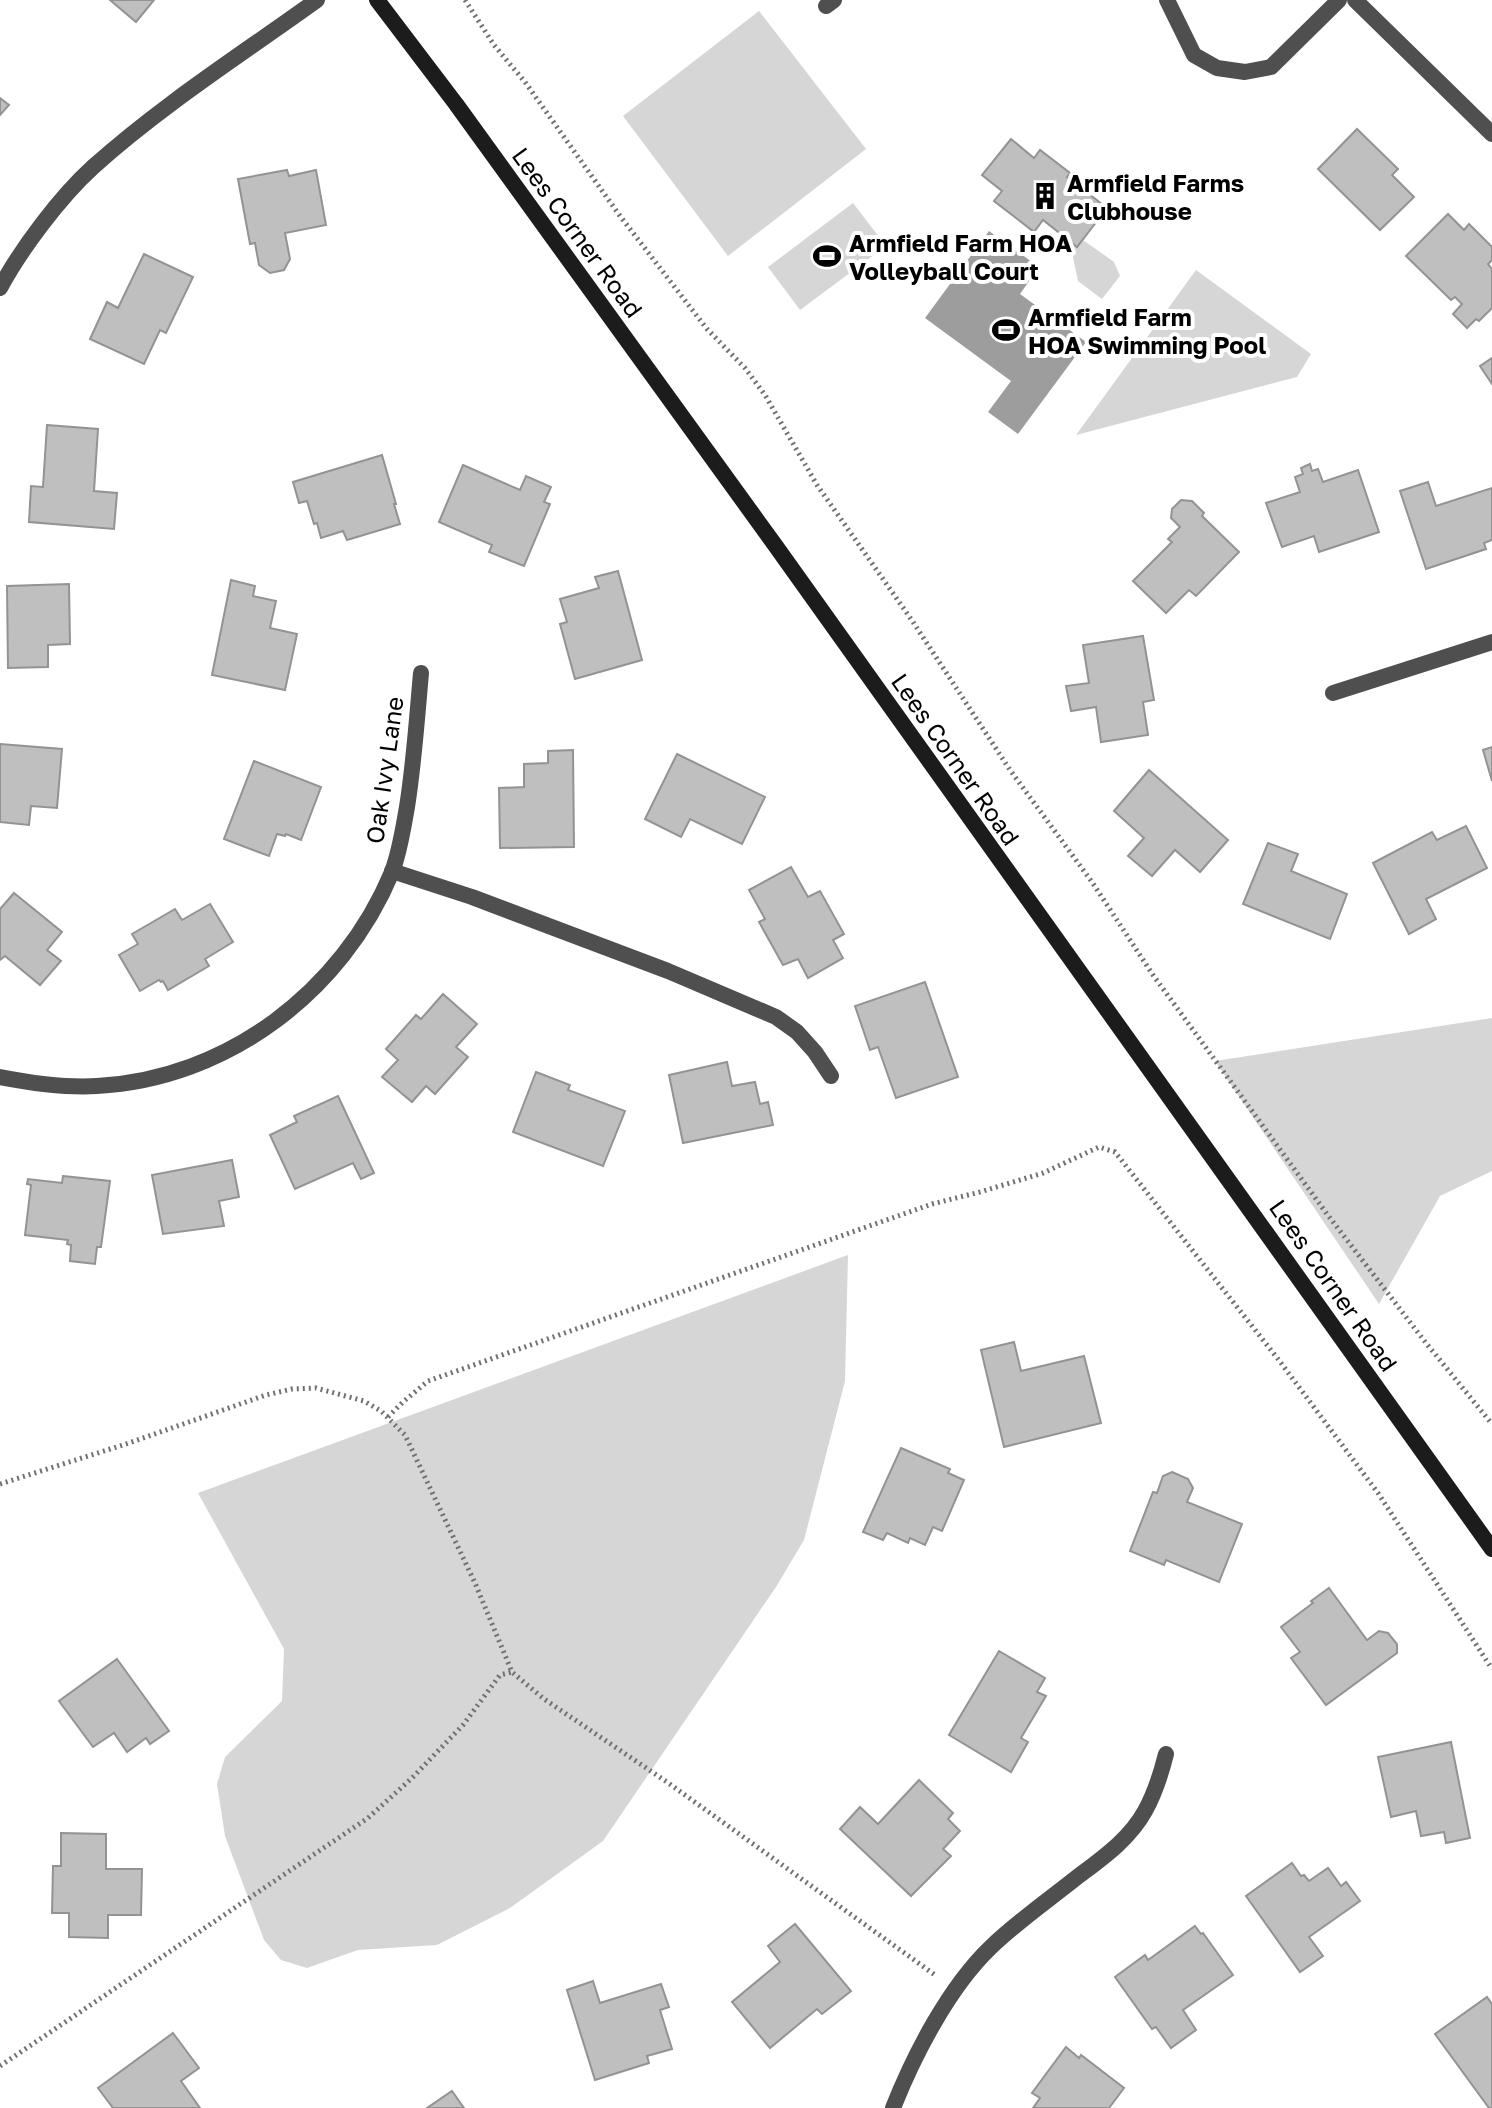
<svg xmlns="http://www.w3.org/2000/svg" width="1492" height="2108" font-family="'Golos Text',sans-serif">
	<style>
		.green { fill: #d6d6d6 }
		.water { fill: #9d9d9d }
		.building { fill: #bfbfbf; stroke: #939393; stroke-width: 2 }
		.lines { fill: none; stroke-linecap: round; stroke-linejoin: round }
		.path { stroke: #717171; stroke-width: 5; stroke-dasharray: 2 4; stroke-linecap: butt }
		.lane { stroke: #4f4f4f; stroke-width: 16 }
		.street { stroke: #4f4f4f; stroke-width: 16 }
		.secondary { stroke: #1c1c1c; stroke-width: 16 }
		.labels { text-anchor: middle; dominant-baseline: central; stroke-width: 8; stroke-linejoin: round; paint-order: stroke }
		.poi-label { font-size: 24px; font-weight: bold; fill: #000; stroke: #fff; text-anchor: start }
		.street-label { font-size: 24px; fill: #000; stroke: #fff }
	</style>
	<rect width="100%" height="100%" fill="#fff"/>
	<g class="green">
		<polygon points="759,11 866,149 728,256 623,116"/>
		<polygon points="853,203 886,246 800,310 768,267"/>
		<polygon points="1073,233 1114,262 1120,276 1102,299 1078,281 1069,238"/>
		<polygon points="1196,270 1311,354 1297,377 1076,435"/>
		<polygon points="1492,1018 1492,1171 1440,1196 1379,1304 1215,1061"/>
		<polygon points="848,1255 845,1381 804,1540 776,1587 603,1841 510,1908 437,1945 358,1950 307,1968 281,1960 264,1940 225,1836 217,1784 225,1757 282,1701 284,1649 198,1493"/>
	</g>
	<polygon class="water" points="989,231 1039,267 1020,294 1086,342 1018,434 988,412 1011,381 925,318"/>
	<g class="building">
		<polygon points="110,0 154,0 136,22"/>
		<polygon points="0,98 9,105 0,115"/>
		<polygon points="1357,129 1398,169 1392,175 1414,197 1380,230 1318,169"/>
		<polygon points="1011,139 1034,158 1040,150 1070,173 1067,177 1107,208 1077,247 1043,220 1034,232 994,201 1002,191 982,175"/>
		<polygon points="287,170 289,176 316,170 326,225 285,233 290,259 284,270 270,273 259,265 255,243 250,244 238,179"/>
		<polygon points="1448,214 1464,230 1469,224 1492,247 1492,260 1488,264 1492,269 1492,308 1479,321 1476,319 1467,328 1453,314 1462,304 1455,297 1451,300 1406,256"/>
		<polygon points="144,254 193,277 166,333 160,330 144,364 90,339 107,302 118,308"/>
		<polygon points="1492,358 1492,384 1480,366"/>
		<polygon points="47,425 98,429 94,491 117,493 114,529 29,522 31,486 43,487"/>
		<polygon points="382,455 396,504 394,504 400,524 347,540 343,531 321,538 317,523 314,524 307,501 299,503 293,482"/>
		<polygon points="1310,464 1312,471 1318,469 1323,482 1358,470 1379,532 1319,552 1314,536 1282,547 1266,503 1300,492 1295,477 1303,474 1301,468"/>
		<polygon points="463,465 520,490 526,476 551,487 544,502 550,504 524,566 489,552 492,545 439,522"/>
		<polygon points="1428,482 1436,506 1492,488 1492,540 1484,543 1486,549 1426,569 1400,491"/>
		<polygon points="1181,500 1192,501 1204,513 1202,516 1239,552 1196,596 1189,590 1166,613 1133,581 1172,542 1168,539 1180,527 1171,518 1172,509"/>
		<polygon points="618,571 642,660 575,679 560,624 567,622 560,599 599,588 595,577"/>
		<polygon points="231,580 255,586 253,596 276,601 270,628 297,634 285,690 212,675"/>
		<polygon points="69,584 70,644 48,645 48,667 8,668 7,586"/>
		<polygon points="1143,636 1154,700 1143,702 1148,735 1101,742 1096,707 1071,711 1066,686 1089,683 1083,645"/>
		<polygon points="0,744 62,749 57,808 31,806 29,825 0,822"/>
		<polygon points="1492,747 1492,781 1483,750"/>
		<polygon points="573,750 574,847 500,848 499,788 524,787 524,764 548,763 548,751"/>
		<polygon points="677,754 765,797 742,844 690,819 681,837 645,819"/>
		<polygon points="254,761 321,787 301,840 286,834 285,836 277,834 269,856 224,839"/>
		<polygon points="1149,770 1228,840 1200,872 1175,850 1152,876 1128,856 1144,838 1114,811"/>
		<polygon points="1466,826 1487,868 1426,899 1436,919 1409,934 1373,863 1432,832 1437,840"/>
		<polygon points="1268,843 1298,854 1291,871 1347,894 1330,939 1243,904"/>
		<polygon points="791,867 808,897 820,891 844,934 833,940 843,958 808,978 798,959 783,965 759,922 765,919 749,890"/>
		<polygon points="14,893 62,932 47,950 61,961 40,985 5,956 0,960 0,909"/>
		<polygon points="210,904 233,942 205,959 209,966 168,990 163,981 161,982 159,980 140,991 119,955 138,944 132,934 175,909 182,920"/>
		<polygon points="925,982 958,1077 896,1098 878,1047 870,1050 855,1006"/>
		<polygon points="443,994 477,1024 456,1047 468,1057 435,1094 426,1086 412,1102 382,1077 398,1060 386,1049 416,1015 421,1019"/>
		<polygon points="727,1062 732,1086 755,1082 760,1104 768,1102 773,1125 683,1143 669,1075"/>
		<polygon points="536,1072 570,1085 568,1090 625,1111 603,1166 513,1132"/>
		<polygon points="338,1096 374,1173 361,1179 353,1163 295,1189 270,1135 297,1122 294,1116"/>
		<polygon points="232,1160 239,1197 219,1201 224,1226 163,1234 152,1175"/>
		<polygon points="63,1176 110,1181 101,1247 97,1247 95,1264 70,1261 71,1245 67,1244 68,1240 25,1235 31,1185 27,1184 28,1179 62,1183"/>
		<polygon points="1014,1342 1021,1371 1084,1356 1101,1423 1004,1447 981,1350"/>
		<polygon points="901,1448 950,1469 948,1473 964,1480 942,1531 933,1527 925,1545 910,1538 908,1543 887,1533 883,1540 863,1532"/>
		<polygon points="1172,1472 1188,1479 1193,1488 1187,1502 1242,1524 1219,1582 1166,1560 1164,1565 1130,1551 1153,1492 1157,1493 1163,1476"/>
		<polygon points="1329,1588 1367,1640 1379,1631 1388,1633 1397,1644 1397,1653 1326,1705 1291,1658 1300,1652 1281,1627 1313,1603 1311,1601"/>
		<polygon points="999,1651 1045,1678 1037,1692 1046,1696 1021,1738 1028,1742 1011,1772 949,1735"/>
		<polygon points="117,1659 169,1731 150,1744 146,1738 127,1752 114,1733 93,1747 59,1701"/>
		<polygon points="1451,1742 1470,1838 1446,1843 1444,1832 1421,1836 1416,1811 1391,1817 1378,1757"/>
		<polygon points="919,1780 953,1813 948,1819 960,1831 943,1849 951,1856 911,1896 840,1829 860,1807 878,1824"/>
		<polygon points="61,1833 106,1834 106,1869 142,1869 141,1915 108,1915 108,1938 69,1937 69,1913 52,1913 53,1866 61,1866"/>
		<polygon points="1292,1863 1301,1876 1304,1875 1309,1881 1328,1868 1341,1886 1346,1882 1360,1901 1309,1937 1323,1956 1300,1972 1246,1896"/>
		<polygon points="795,1924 851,1991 822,2014 817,2009 770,2048 732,2002 780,1962 768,1946"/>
		<polygon points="1195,1926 1201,1934 1203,1933 1233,1975 1183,2010 1196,2030 1171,2048 1156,2027 1152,2029 1115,1977 1145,1955 1148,1960"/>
		<polygon points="593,1981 600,2003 661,1984 669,2007 660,2010 672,2049 647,2056 649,2063 595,2080 567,1990"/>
		<polygon points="1487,1997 1492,2004 1492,2108 1489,2108 1435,2034"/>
		<polygon points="173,2033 199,2068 181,2081 200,2108 113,2108 98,2088"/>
		<polygon points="1066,2047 1079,2058 1081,2055 1124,2088 1109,2108 1033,2108 1040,2098 1032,2093"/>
		<polygon points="452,2091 464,2108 427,2108"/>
	</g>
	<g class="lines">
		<g class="path">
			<polyline points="465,0 494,45 525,82 620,216 707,329 745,368 765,395 817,485 911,619 1010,770 1092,882 1153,975 1327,1214 1426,1343 1492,1424"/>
			<polyline points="388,1417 403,1402 428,1381 932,1204 980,1192 1043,1173 1099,1147 1115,1152 1278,1359 1378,1493 1492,1669"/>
			<polyline points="0,1484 126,1444 266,1395 292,1389 316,1388 364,1401 381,1411 405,1435 475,1583 512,1672 544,1699 667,1782 935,1975"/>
			<polyline points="0,2066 368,1818 412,1778 463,1725 500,1675 512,1672"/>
		</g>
		<g class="lane">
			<polyline points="1167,0 1194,55 1217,68 1245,72 1271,67 1339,0"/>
			<polyline points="826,6 834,0"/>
			<polyline points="392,871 472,897 668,971 776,1017 797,1032 815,1052 831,1076"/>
		</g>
		<g class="street">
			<polyline points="1355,0 1492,134"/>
			<path d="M0,288C21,249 60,197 93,167C162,105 242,54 317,0"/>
			<polyline points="1333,693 1492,642"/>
			<path d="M0,1077C31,1083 65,1088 97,1086C227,1079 342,992 392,872C400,851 403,829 407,807C414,763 417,718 421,673"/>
			<path d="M893,2108C914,2055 949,1987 991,1947C1017,1922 1047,1901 1076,1878C1101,1859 1129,1840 1145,1811C1155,1793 1161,1774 1166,1754"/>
		</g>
		<polyline class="secondary" points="377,0 456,104 775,545 1492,1549"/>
	</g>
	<defs>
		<g id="building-bare" transform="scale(2.16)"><path d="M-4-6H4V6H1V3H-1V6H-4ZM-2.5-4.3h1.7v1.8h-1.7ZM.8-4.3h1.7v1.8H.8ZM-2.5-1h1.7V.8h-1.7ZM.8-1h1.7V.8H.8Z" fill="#000" stroke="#fff" stroke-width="2.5" paint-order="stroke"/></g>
		<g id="stadium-bare" transform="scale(2.16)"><path d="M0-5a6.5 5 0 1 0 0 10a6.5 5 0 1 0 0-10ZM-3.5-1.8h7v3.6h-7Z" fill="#000" stroke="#fff" stroke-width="2.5" paint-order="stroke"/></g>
	</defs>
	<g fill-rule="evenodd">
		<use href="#building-bare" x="1045" y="196"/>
		<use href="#stadium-bare" x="827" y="256"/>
		<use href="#stadium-bare" x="1006" y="330"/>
	</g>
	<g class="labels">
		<g class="poi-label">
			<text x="1067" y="182">Armfield Farms<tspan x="1067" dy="28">Clubhouse</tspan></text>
			<text x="849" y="242">Armfield Farm HOA<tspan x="849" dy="28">Volleyball Court</tspan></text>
			<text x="1028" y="316">Armfield Farm<tspan x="1028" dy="28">HOA Swimming Pool</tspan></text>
		</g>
		<g class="street-label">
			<text transform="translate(578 232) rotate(54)">Lees Corner Road</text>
			<text transform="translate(956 759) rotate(55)">Lees Corner Road</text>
			<text transform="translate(384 770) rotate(-82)">Oak Ivy Lane</text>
			<text transform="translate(1334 1285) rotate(55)">Lees Corner Road</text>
		</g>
	</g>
</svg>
